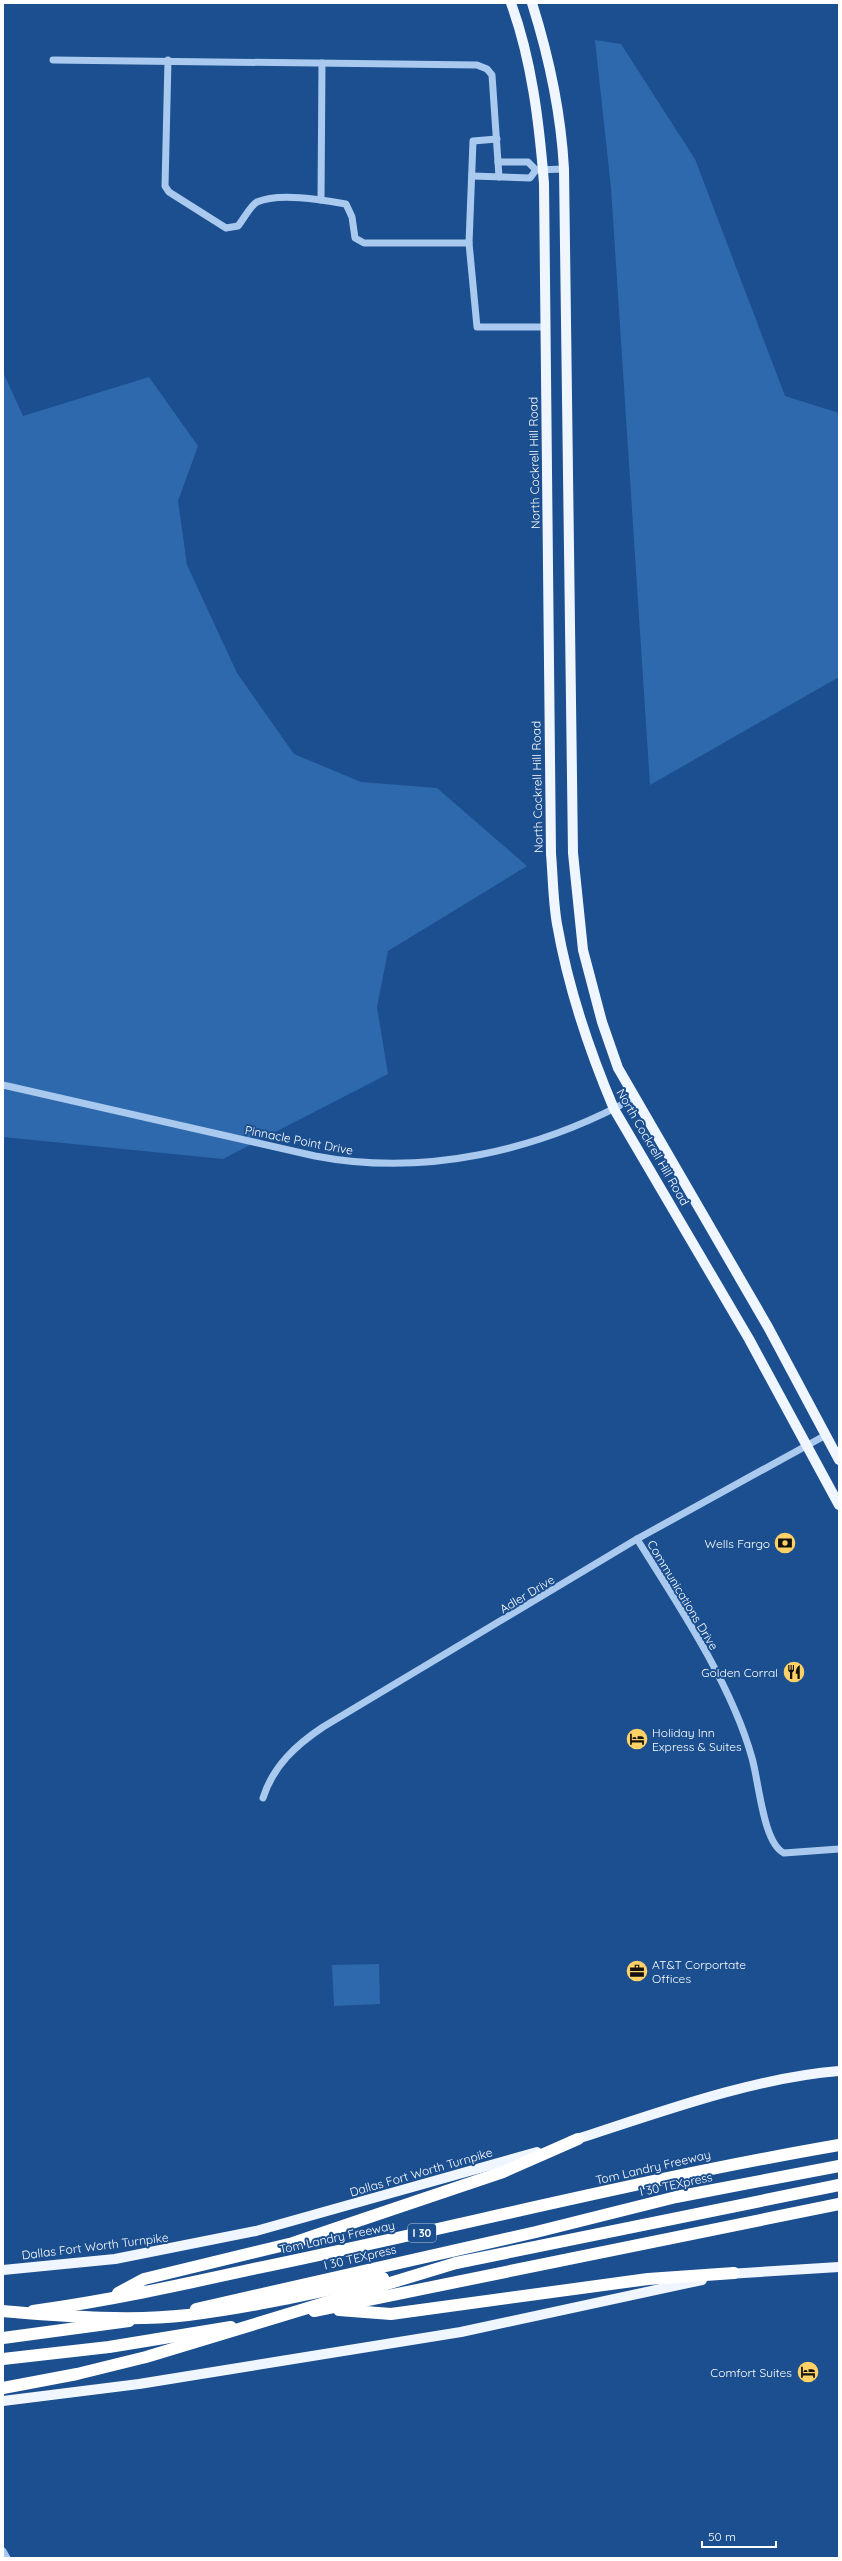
<svg xmlns="http://www.w3.org/2000/svg" width="842" height="2561" font-family="Quicksand,sans-serif">
	<style>
		.green { fill: #2e69ad }
		.lines { fill: none; stroke-linecap: round; stroke-linejoin: round }
		.minor { stroke: #a9c9ee; stroke-width: 7 }
		.major { stroke: #f0f6ff; stroke-width: 10 }
		.highway { stroke: #fff; stroke-width: 12 }
		.highway-bridge { stroke: #fff; stroke-width: 12 }
		.labels { text-anchor: middle; dominant-baseline: central; stroke-width: 4; stroke-linejoin: round; paint-order: stroke }
		.shield { fill: #1b4f8f; stroke: #bbcadd; stroke-width: 1 }
		.shield-label { font-size: 11px; font-weight: bold; fill: #fff }
		.street-label { font-size: 12px; fill: #fff; stroke: #1b4f8f }
		.poi-label { font-size: 12px; fill: #fff; stroke: #1b4f8f; text-anchor: end }
	</style>
	<rect width="100%" height="100%" fill="#1b4f8f"/>
	<g class="green">
		<polygon points="595,40 621,44 695,159 785,396 839,413 839,677 650,785 611,188"/>
		<polygon points="3,372 23,416 149,377 198,446 178,501 187,565 237,673 294,754 361,782 437,788 527,866 388,951 377,1007 388,1074 223,1159 3,1137"/>
		<polygon points="379,1964 380,2004 334,2006 332,1965"/>
	</g>
	<g class="lines">
		<g class="minor">
			<polyline points="53,60 477,65 487,69 492,75 499,177"/>
			<path d="M168,60L165,186L169,192L226,228L238,226C243,220 251,205 257,202C279,192 323,200 346,204L352,217L355,238L364,243H469"/>
			<polyline points="497,139 473,141 469,243 477,327 546,327"/>
			<polyline points="498,162 528,162 536,170 564,169"/>
			<polyline points="472,176 530,178 536,170"/>
			<polyline points="321,200 322,63"/>
			<path d="M3,1085L315,1156C424,1177 538,1151 634,1098"/>
			<path d="M637,1539C678,1604 732,1685 752,1758C759,1782 763,1843 784,1853L839,1849"/>
			<path d="M263,1798C273,1766 296,1745 323,1727L637,1539L826,1435"/>
			<polyline points="3,2551 7,2558"/>
		</g>
		<g class="major">
			<path d="M511,3C532,61 539,122 544,183L551,854C553,877 553,901 557,924C568,987 589,1050 614,1109L749,1339L839,1505"/>
			<path d="M532,3C549,57 561,113 564,169L573,853L583,950L602,1022L618,1068L768,1327L839,1460"/>
			<path d="M571,2141C655,2114 751,2078 839,2071"/>
			<polyline points="3,2270 115,2259 256,2231 537,2152"/>
			<polyline points="728,2274 839,2267"/>
			<polyline points="3,2401 139,2384 461,2332 702,2280"/>
		</g>
		<g class="highway">
			<polyline points="456,2263 839,2185"/>
			<polyline points="118,2293 144,2279 293,2243 331,2230 503,2172 578,2139"/>
			<polyline points="196,2309 536,2232 676,2197 839,2166"/>
			<polyline points="339,2310 391,2314 648,2279 734,2273"/>
			<path d="M33,2311C107,2301 180,2285 253,2269C448,2229 642,2179 839,2145"/>
			<polyline points="314,2311 839,2204"/>
			<polyline points="3,2338 129,2321"/>
			<polyline points="3,2359 109,2347 231,2327"/>
		</g>
		<g class="highway-bridge">
			<path d="M3,2311C64,2316 127,2322 188,2315C254,2307 318,2292 383,2278"/>
			<polyline points="3,2388 77,2374 146,2357 456,2263"/>
		</g>
	</g>
	<defs>
		<g id="bank-disc" transform="scale(1.15)"><circle r="9.5" fill="#ffd166" stroke="#1b4f8f"/><path d="M-6-4H6V4H-6ZM0-2.3a2.3 2.3 0 1 0 0 4.6a2.3 2.3 0 1 0 0-4.6Z" fill="#111"/></g>
		<g id="restaurant-disc" transform="scale(1.15)"><circle r="9.5" fill="#ffd166" stroke="#1b4f8f"/><path d="M-5-6h1v4h1v-4h1v4h1v-4h1v5L-1.5 .5V6h-2V.5L-5-1ZM5-6V6H3V1.5H1.5Q1.5-4 5-6Z" fill="#111"/></g>
		<g id="hotel-disc" transform="scale(1.15)"><circle r="9.5" fill="#ffd166" stroke="#1b4f8f"/><path d="M-6-4.5h1.5V1H6V5H4.5V3h-9V5H-6ZM-4 0a1.8 1.8 0 1 1 3.6 0ZM.5 0V-2.5h3Q6-2.5 6 0Z" fill="#111"/></g>
		<g id="office-disc" transform="scale(1.15)"><circle r="9.5" fill="#ffd166" stroke="#1b4f8f"/><path d="M-6-3h4V-5.5h4V-3h4V5H-6ZM-1-4.5V-3h2v-1.5ZM-6 0V1H6V0Z" fill="#111"/></g>
	</defs>
	<g fill-rule="evenodd">
		<use href="#bank-disc" x="785" y="1543"/>
		<use href="#restaurant-disc" x="794" y="1672"/>
		<use href="#hotel-disc" x="637" y="1739"/>
		<use href="#office-disc" x="637" y="1971"/>
		<use href="#hotel-disc" x="808" y="2372"/>
	</g>
	<g class="labels">
		<rect class="shield" x="408" y="2224" width="28" height="18" rx="3"/>
		<g class="shield-label">
			<text x="422" y="2233">I 30</text>
		</g>
		<g class="street-label">
			<text transform="translate(534 463) rotate(-91)">North Cockrell Hill Road</text>
			<text transform="translate(537 787) rotate(-91)">North Cockrell Hill Road</text>
			<text transform="translate(299 1140) rotate(11)">Pinnacle Point Drive</text>
			<text transform="translate(653 1147) rotate(60)">North Cockrell Hill Road</text>
			<text transform="translate(527 1594) rotate(-31)">Adler Drive</text>
			<text transform="translate(683 1595) rotate(59)">Communications Drive</text>
			<text transform="translate(653 2167) rotate(-13)">Tom Landry Freeway</text>
			<text transform="translate(421 2172) rotate(-16)">Dallas Fort Worth Turnpike</text>
			<text transform="translate(676 2184) rotate(-12)">I 30 TEXpress</text>
			<text transform="translate(337 2237) rotate(-12)">Tom Landry Freeway</text>
			<text transform="translate(95 2246) rotate(-7)">Dallas Fort Worth Turnpike</text>
			<text transform="translate(360 2257) rotate(-13)">I 30 TEXpress</text>
		</g>
		<g class="poi-label">
			<text x="770" y="1543">Wells Fargo</text>
			<text x="778" y="1672">Golden Corral</text>
			<text x="652" y="1732" text-anchor="start">Holiday Inn<tspan x="652" dy="14">Express &amp; Suites</tspan></text>
			<text x="652" y="1964" text-anchor="start">AT&amp;T Corportate<tspan x="652" dy="14">Offices</tspan></text>
			<text x="792" y="2372">Comfort Suites</text>
		</g>
	</g>
	<rect width="842" height="2561" fill="none" stroke="#ffffff" stroke-width="8"/>
	<path d="M702 2541v6h74v-6" fill="none" stroke="#ffffff" stroke-width="2"/>
	<text x="708" y="2541" font-size="12" fill="#ffffff" stroke="#1b4f8f" stroke-width="3" paint-order="stroke">50 m</text>
</svg>
